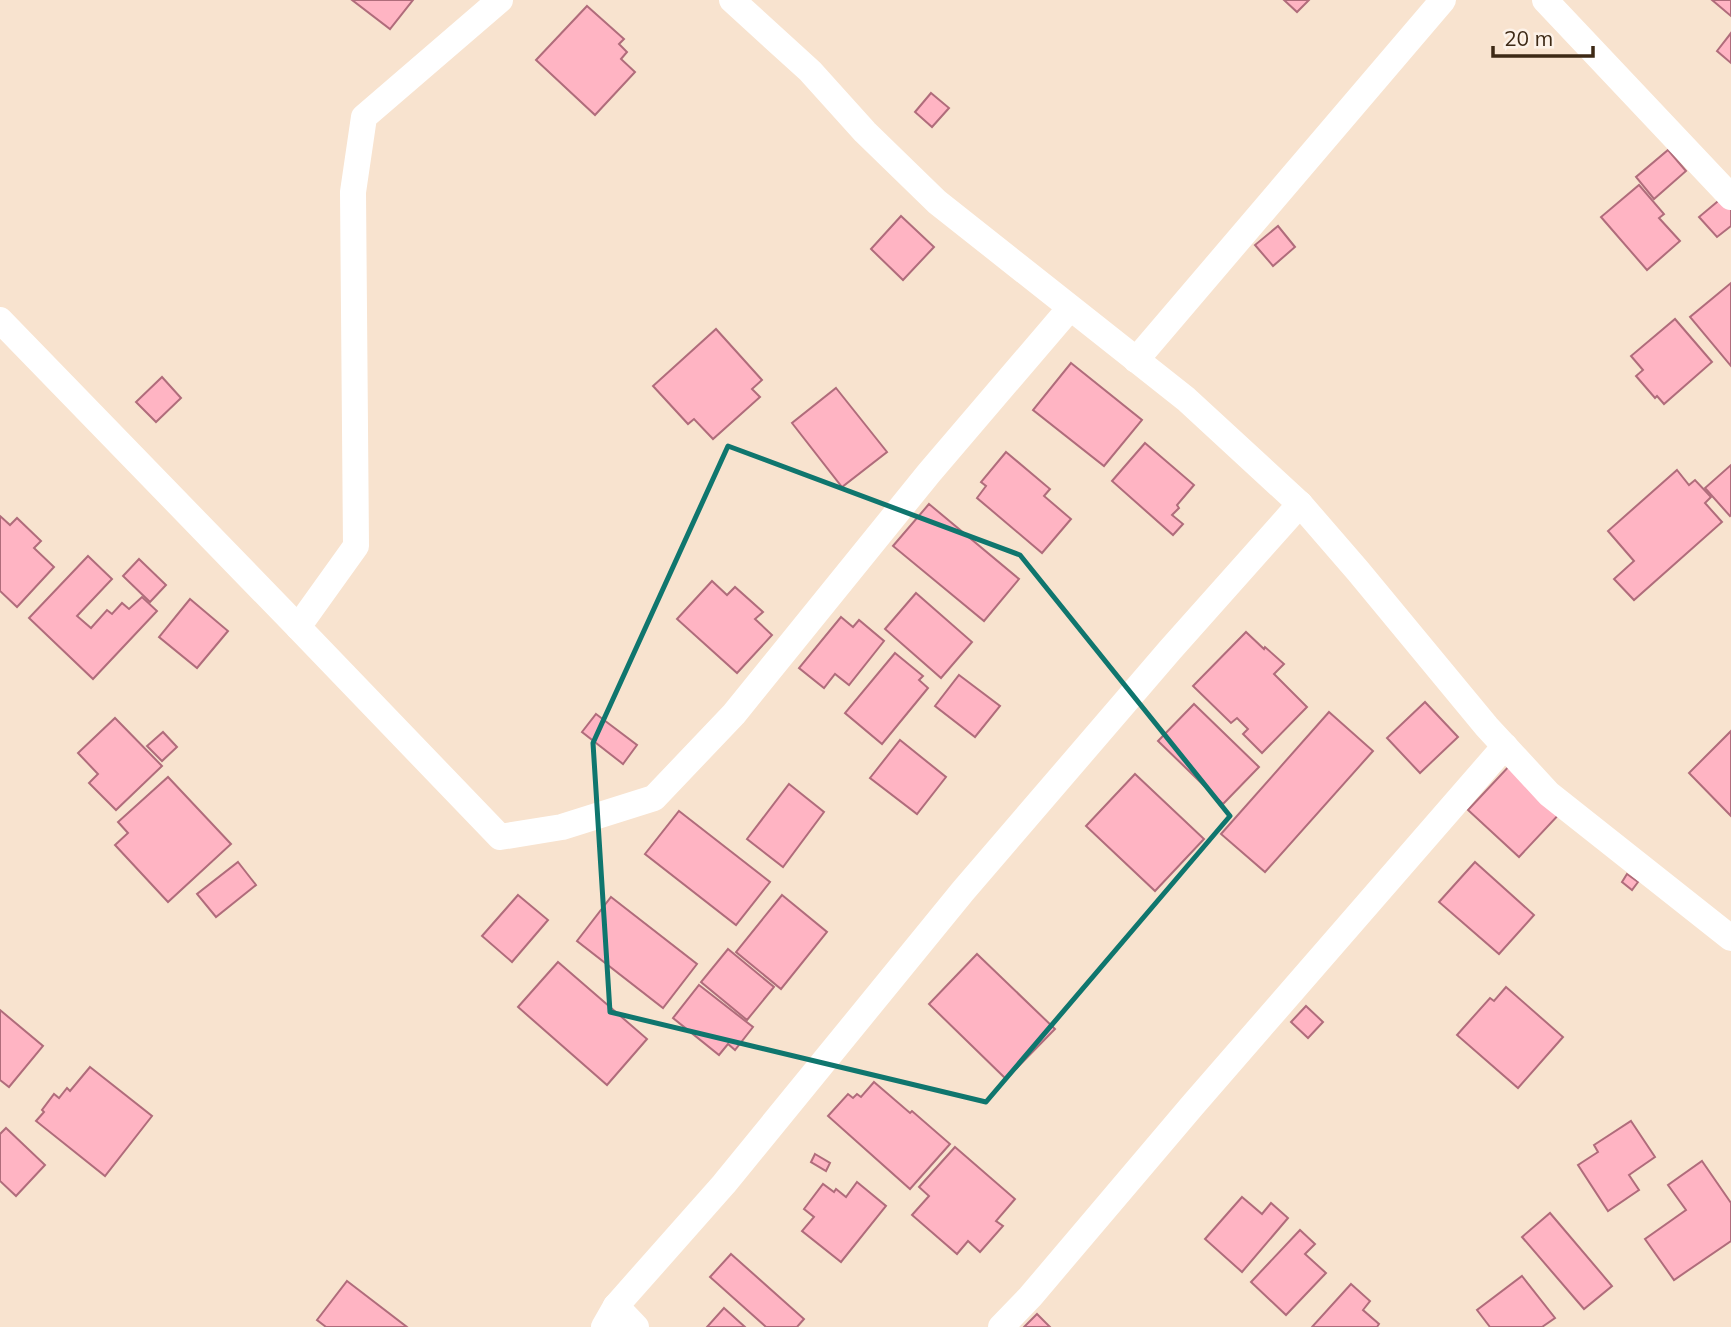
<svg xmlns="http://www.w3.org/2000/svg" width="1731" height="1327" font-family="Mulish,sans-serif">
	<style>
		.building { fill: #ffb4c3; stroke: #b06c7b; stroke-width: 2 }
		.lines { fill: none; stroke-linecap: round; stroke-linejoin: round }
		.minor { stroke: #fff; stroke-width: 26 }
		.marked { fill: none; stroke: #0f766e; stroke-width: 5; stroke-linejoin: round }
	</style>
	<rect width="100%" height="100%" fill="#f8e3cf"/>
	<g class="building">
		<polygon points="352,0 413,0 390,29"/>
		<polygon points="1284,0 1309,0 1297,12"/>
		<polygon points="1712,0 1731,0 1731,16"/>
		<polygon points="587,6 624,39 619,44 627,52 621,59 635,72 595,115 536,60"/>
		<polygon points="1731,33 1731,63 1717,51"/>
		<polygon points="931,93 949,108 932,127 915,112"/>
		<polygon points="1668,150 1686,171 1654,199 1636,177"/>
		<polygon points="1639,185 1664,214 1659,218 1680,241 1647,270 1601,217"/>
		<polygon points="1723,197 1731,207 1731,226 1717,237 1699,217"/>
		<polygon points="901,216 934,247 903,280 871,249"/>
		<polygon points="1278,226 1295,247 1273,266 1255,245"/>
		<polygon points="1731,283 1731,366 1690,317"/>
		<polygon points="1675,319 1712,362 1664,404 1657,396 1655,398 1636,376 1643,370 1631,356"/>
		<polygon points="716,329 762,380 752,389 760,397 713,439 694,419 688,424 653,386"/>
		<polygon points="1071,363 1142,420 1104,466 1033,410"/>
		<polygon points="162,377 181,398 156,422 136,402"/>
		<polygon points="836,388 887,452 842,487 792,423"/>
		<polygon points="1145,443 1194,485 1177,505 1179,508 1172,515 1183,524 1173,535 1112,481"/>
		<polygon points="1006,452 1050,489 1044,496 1071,519 1042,553 977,498 986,486 981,482"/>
		<polygon points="1731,465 1731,515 1730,516 1705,488"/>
		<polygon points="1677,470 1689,485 1695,480 1711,497 1705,503 1722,522 1634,600 1614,579 1634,561 1608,531"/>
		<polygon points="929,504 1019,579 984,621 893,546"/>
		<polygon points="0,516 10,525 17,518 41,541 34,548 54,567 17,607 0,591"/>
		<polygon points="88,556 112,579 77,616 91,628 107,610 112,614 122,603 129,609 142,597 157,611 93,679 29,618"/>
		<polygon points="139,559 166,585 150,602 123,576"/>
		<polygon points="712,581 727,595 735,587 763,612 755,619 772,635 737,673 677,619"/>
		<polygon points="916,593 972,642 941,678 885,629"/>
		<polygon points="190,599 228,631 197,668 159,637"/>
		<polygon points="841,617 853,627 859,620 884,641 849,685 835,674 824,688 799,668"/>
		<polygon points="1246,632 1264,649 1265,647 1284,664 1274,674 1307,707 1262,753 1243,734 1248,729 1237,718 1231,723 1193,686"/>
		<polygon points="895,653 923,676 919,680 928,688 882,744 845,713"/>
		<polygon points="959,675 1000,706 975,737 935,706"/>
		<polygon points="1425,702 1458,737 1420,773 1387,738"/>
		<polygon points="1194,704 1259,767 1223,804 1158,741"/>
		<polygon points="1329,712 1373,751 1265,872 1221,834"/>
		<polygon points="596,714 637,745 623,764 582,732"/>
		<polygon points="115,718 162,766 116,810 89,783 98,774 78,753"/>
		<polygon points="1731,731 1731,816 1689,773"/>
		<polygon points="163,732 177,747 162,761 147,746"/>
		<polygon points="900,740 946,777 917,814 870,778"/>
		<polygon points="1512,763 1563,810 1519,857 1468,810"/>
		<polygon points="1135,774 1204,839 1155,891 1086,826"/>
		<polygon points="168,777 231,844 168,902 115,845 128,833 118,822"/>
		<polygon points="789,784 824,812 783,867 747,839"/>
		<polygon points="679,811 770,882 736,925 645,854"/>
		<polygon points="238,862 256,885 216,917 197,894"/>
		<polygon points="1475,862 1534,915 1499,954 1439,902"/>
		<polygon points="1627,874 1638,882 1632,890 1622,882"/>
		<polygon points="518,895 548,920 512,962 482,936"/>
		<polygon points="782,895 827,932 781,989 736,952"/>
		<polygon points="611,897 697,964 663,1008 577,941"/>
		<polygon points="728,949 774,987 747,1020 701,982"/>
		<polygon points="977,954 1055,1029 1006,1079 929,1004"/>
		<polygon points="558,962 647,1039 607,1085 518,1007"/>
		<polygon points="699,985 753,1027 735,1050 728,1044 719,1055 673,1018"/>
		<polygon points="1506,987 1563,1037 1518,1088 1457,1035 1490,998 1494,1001"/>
		<polygon points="1306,1006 1323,1022 1308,1038 1291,1022"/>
		<polygon points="0,1010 43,1046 9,1087 0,1080"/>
		<polygon points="90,1067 152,1116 105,1176 36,1121 44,1112 42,1110 54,1094 59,1098 67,1088 70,1091"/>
		<polygon points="874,1082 910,1113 912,1111 950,1144 910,1189 828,1116 848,1094 853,1098 857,1094 861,1097"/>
		<polygon points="1631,1121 1655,1157 1629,1175 1639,1190 1608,1211 1578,1165 1598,1152 1594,1145"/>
		<polygon points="6,1128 45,1165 16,1196 0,1181 0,1134"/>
		<polygon points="955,1147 1015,1199 996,1221 1003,1226 980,1252 968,1241 957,1254 912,1215 929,1196 919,1187"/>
		<polygon points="815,1154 830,1163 826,1171 811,1162"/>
		<polygon points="1702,1161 1731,1203 1731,1241 1674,1280 1645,1239 1686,1210 1668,1185"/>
		<polygon points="857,1182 886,1206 841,1262 802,1231 814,1217 804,1209 823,1184 834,1192 836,1189 846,1197"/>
		<polygon points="1242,1197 1262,1214 1271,1203 1288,1218 1242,1272 1205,1239"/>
		<polygon points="1550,1213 1612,1286 1584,1309 1522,1237"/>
		<polygon points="1300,1230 1315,1244 1305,1254 1326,1273 1286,1315 1251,1282"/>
		<polygon points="731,1254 804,1319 797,1327 766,1327 710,1277"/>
		<polygon points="1522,1276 1555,1318 1542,1327 1490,1327 1477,1310"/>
		<polygon points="347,1281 407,1327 326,1327 317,1320"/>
		<polygon points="1351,1284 1370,1301 1363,1310 1379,1324 1377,1327 1312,1327"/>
		<polygon points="724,1308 745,1327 707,1327"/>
		<polygon points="1037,1314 1050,1327 1024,1327"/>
	</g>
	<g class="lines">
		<g class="minor">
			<polyline points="500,0 364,117 353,192 356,546 298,627 500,837 562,827 654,798 734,714 929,473 1070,308"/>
			<polyline points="732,0 810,71 865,132 937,202 1186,399 1300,504 1358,571 1487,727 1549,794 1731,938"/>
			<polyline points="1545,0 1731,197"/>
			<polyline points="0,320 298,627"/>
			<polyline points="1136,360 1443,0"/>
			<polyline points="616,1306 636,1327"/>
			<polyline points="604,1327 616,1306 724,1184 963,891 1170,650 1300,504"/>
			<polyline points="1001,1327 1030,1297 1192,1106 1505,746"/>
		</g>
	</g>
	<path class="marked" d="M728,446L1020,555L1230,816L986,1102L610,1012L593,743Z"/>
	<path d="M1493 46v10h100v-10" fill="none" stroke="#3d2915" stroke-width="3.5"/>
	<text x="1504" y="46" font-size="21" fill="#3d2915" stroke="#fdf2e8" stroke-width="5" paint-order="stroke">20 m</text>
</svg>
